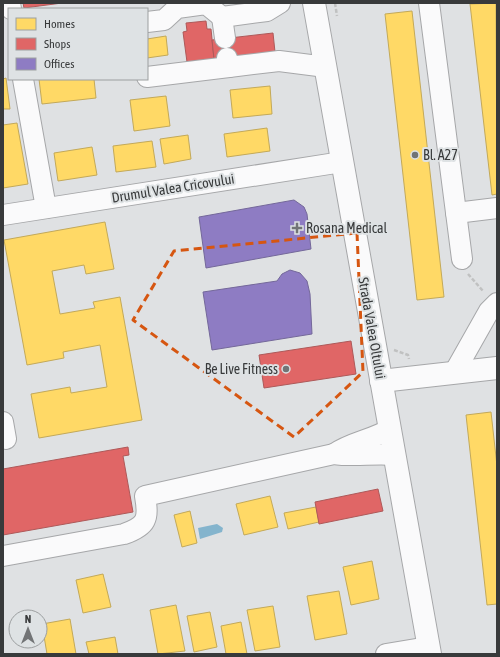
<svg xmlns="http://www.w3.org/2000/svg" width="500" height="657" font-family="'Asap Condensed',sans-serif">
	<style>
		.water { fill: #84b4cd }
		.homes { fill: #ffd966; stroke: #c3a959 }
		.shops { fill: #e06666; stroke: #ae5959 }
		.offices { fill: #8e7cc3; stroke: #74689a }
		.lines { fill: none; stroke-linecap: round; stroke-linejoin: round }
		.minor-casing { stroke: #a6a7a9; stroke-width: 22 }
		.major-casing { stroke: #a6a7a9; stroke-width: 24 }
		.path { stroke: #c0c1c1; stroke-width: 2.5; stroke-dasharray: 4 2; stroke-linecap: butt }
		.minor { stroke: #fafafb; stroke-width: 20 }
		.major { stroke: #fafafb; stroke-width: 22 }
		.marked { fill: none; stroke: #d65611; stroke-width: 3; stroke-dasharray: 8 5; stroke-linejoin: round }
		.poi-dot { fill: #727476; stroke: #dee2e4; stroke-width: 1.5 }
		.labels { text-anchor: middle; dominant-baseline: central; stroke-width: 4; stroke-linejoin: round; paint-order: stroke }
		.poi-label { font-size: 14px; fill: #383a3b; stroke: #dee2e4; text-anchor: start }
		.street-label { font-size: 14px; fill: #383a3b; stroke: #dee2e4 }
	</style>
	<rect width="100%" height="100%" fill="#dfe1e3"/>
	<polygon class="water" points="217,524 223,528 222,532 200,539 198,528"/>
	<g class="homes">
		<polygon points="496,3 497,194 492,195 470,4"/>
		<polygon points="412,11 444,297 417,300 385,14"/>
		<polygon points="166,36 168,55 147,58 147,39"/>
		<polygon points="6,78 10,109 3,109 3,79"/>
		<polygon points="39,79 94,79 96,98 42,104"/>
		<polygon points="270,86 272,114 233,118 230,90"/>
		<polygon points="166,96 170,126 134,131 130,100"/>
		<polygon points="17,123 28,184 3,188 3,125"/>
		<polygon points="267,128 270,151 227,157 224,134"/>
		<polygon points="188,135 191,159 164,164 160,139"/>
		<polygon points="152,141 156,167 116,172 113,146"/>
		<polygon points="92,147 97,175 58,181 54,153"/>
		<polygon points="105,222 114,269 86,274 84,265 52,271 60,314 95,308 93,302 120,297 142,420 39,438 31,394 70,387 71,393 107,387 100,345 63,352 64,358 27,365 4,240"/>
		<polygon points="491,412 497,466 497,604 487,605 466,415"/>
		<polygon points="270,496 278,527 244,535 236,504"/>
		<polygon points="316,507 319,522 288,529 284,513"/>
		<polygon points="190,511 197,543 182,547 174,515"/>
		<polygon points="372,561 379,599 351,605 343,567"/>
		<polygon points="103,574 111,607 83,613 76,580"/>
		<polygon points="339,591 347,634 315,640 307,596"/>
		<polygon points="176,605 185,651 158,654 150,610"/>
		<polygon points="273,606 280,647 255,651 247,610"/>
		<polygon points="210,612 217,647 194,652 187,616"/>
		<polygon points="70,619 76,654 47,654 42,624"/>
		<polygon points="241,622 247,654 226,654 221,626"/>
		<polygon points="115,637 118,654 89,654 86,642"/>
	</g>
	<g class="shops">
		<polygon points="23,3 62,3 24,8"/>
		<polygon points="206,21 207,29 211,29 214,59 187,62 183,32 187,31 186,23"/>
		<polygon points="273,33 275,52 214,59 212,40"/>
		<polygon points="351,341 356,374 264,388 259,355"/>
		<polygon points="128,447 129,455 123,456 133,512 3,535 3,469"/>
		<polygon points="378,489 383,511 319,524 315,502"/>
	</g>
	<g class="offices">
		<polygon points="294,200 304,207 307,214 311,249 206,268 199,217"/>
		<polygon points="290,270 300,273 307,281 310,294 312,334 212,350 203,292 277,281 282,274"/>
	</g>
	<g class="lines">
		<g class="minor-casing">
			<g id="minor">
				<polyline points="10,3 11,9"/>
				<polyline points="429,3 462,259"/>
				<polyline points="147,22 164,20 177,8 206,4 222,17"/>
				<polyline points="225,38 222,17 267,11 280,3"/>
				<polyline points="227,58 229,67 279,61 326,67"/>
				<polyline points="147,77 229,67"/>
				<polyline points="23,79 46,208"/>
				<polyline points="456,213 497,208"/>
				<polyline points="3,215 342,162"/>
				<polyline points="454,373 489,311 497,303"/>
				<polyline points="3,422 6,439"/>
				<path d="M334,454C351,442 372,440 390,429"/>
				<path d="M3,556L124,534C147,526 149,519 145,496L334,454C354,457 374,453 395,455"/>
				<polyline points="386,654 428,647"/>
			</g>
		</g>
		<g class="major-casing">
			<g id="major">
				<polyline points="314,3 430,654"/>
				<polyline points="381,381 497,368"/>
			</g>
		</g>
		<g class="path">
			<polyline points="335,3 337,16"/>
			<polyline points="468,274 483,291"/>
			<polyline points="394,350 408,355 409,359"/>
		</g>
		<use href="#minor" class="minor"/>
		<use href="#major" class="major"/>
	</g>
	<path class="marked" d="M357,233L363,372L294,437L133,320L174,251Z"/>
	<g class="poi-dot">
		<circle cx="415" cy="155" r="4"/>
		<path d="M295 222h4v4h4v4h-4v4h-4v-4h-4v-4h4z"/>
		<circle cx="286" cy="369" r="4"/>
	</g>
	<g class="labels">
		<g class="poi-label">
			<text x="423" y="155">Bl. A27</text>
			<text x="306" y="228">Rosana Medical</text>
			<text x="278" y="369" text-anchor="end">Be Live Fitness</text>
		</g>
		<g class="street-label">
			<text transform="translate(173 188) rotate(-9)">Drumul Valea Cricovului</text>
			<text transform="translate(372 328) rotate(80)">Strada Valea Oltului</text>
		</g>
	</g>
	<rect width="500" height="657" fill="none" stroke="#383a3b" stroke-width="8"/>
	<rect x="8" y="8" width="140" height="72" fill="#dee2e4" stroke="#9c9fa0"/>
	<rect x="16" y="18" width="20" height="12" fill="#ffd966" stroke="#9c9fa0"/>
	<text x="44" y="28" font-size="12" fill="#383a3b">Homes</text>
	<rect x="16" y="38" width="20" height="12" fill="#e06666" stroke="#9c9fa0"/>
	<text x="44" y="48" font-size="12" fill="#383a3b">Shops</text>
	<rect x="16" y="58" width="20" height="12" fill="#8e7cc3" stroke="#9c9fa0"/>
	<text x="44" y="68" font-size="12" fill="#383a3b">Offices</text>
	<g transform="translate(28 629)"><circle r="19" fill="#dee2e4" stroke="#9c9fa0"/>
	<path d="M0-3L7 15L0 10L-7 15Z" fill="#727476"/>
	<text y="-6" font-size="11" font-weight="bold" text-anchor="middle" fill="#383a3b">N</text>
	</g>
</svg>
